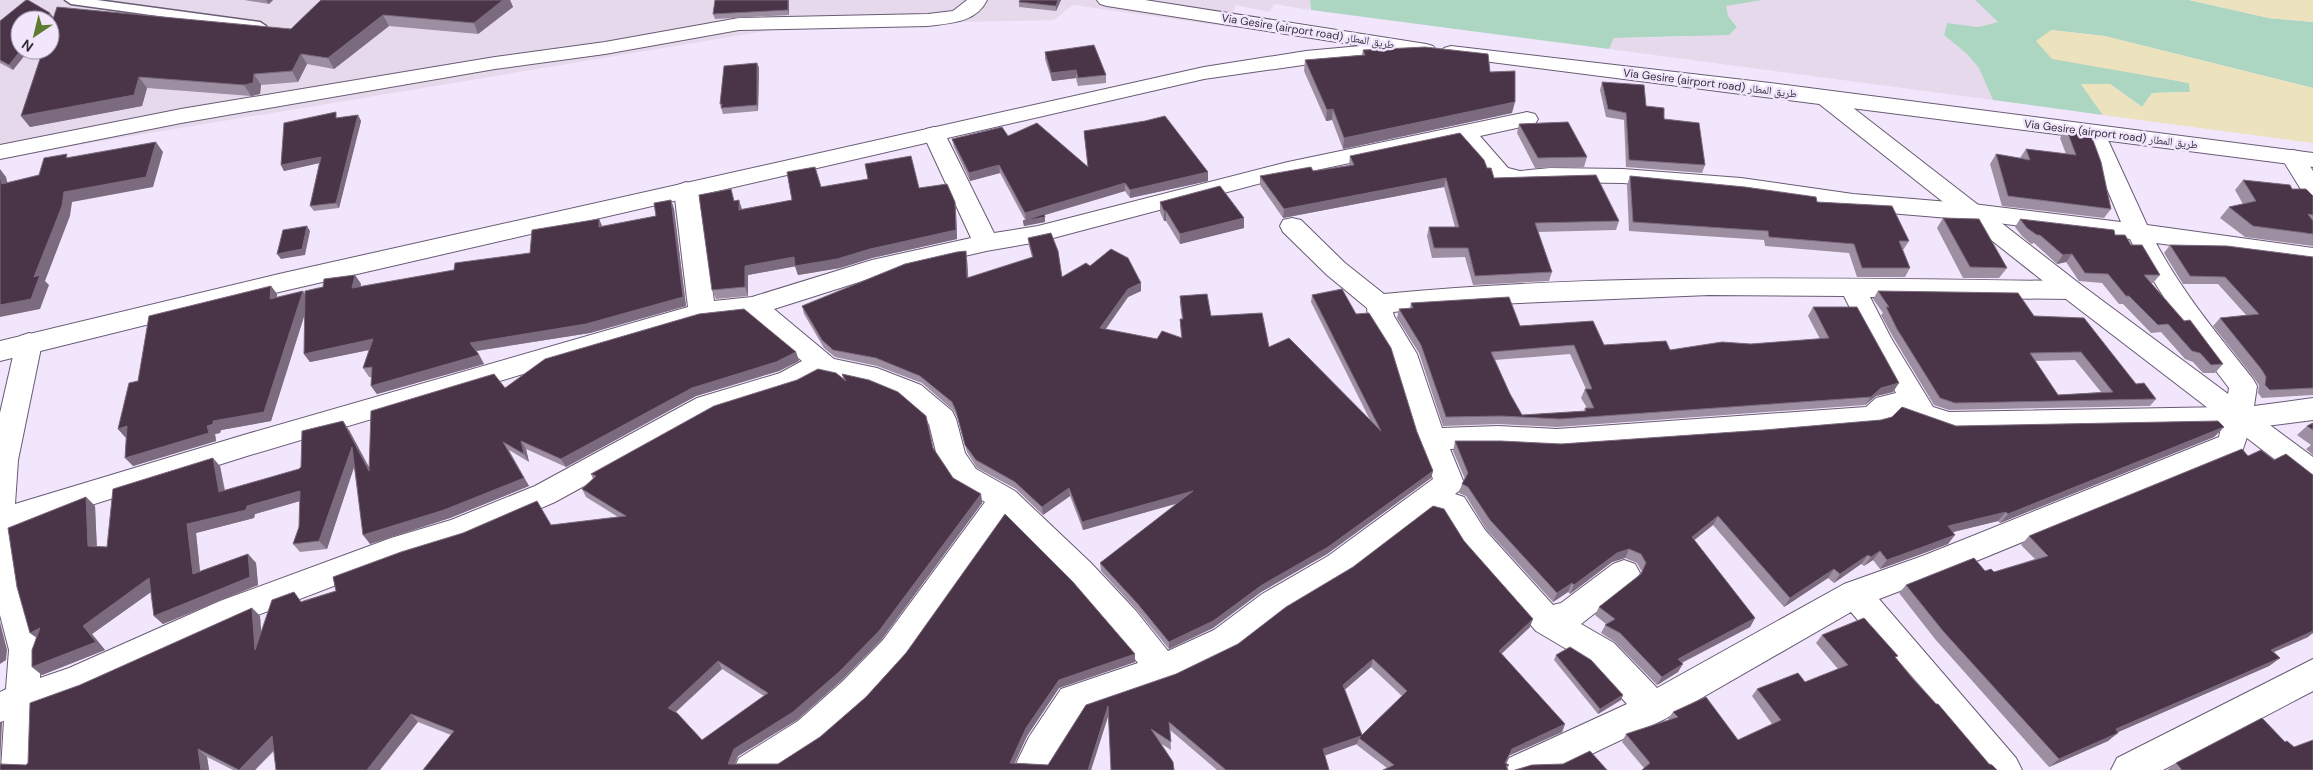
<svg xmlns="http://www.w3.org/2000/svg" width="2313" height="770" font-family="'DM Sans','Noto Naskh Arabic',sans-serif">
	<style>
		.industrial { fill: #e6d9ec; fill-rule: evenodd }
		.green { fill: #add6c2 }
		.sand { fill: #ece2bd }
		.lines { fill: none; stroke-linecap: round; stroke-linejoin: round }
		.service-casing { stroke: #685b73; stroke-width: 3 }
		.minor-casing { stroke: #685b73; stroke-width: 2 }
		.tertiary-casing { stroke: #685b73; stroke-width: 2 }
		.secondary-casing { stroke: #685b73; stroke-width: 2 }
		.service { fill: #fff; fill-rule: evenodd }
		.minor { fill: #fff; fill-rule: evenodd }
		.tertiary { fill: #fff; fill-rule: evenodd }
		.secondary { fill: #fff; fill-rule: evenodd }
		.wall { fill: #9e8ea2; fill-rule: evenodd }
		.shaded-wall { fill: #7c6a7e }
		.building { fill: #493547; stroke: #7c6a7e; fill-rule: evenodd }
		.labels { text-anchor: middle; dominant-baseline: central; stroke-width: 5; stroke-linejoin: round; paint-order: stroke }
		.far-street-label { font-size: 11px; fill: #342e39; stroke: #f2e6fd }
	</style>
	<rect width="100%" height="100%" fill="#f2e6fd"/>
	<g class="industrial">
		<path d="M0,0H1310V10L1274,4L1270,12L1235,5L1230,27L1073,5L1054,20L796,26L0,158ZM20,20H50V50H20Z"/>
		<polygon points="1763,0 1975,0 1998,22 1978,27 1947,23 1944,35 1967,54 1979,68 1993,100 1609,49 1614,38 1683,37 1737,26 1728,16 1725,6"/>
	</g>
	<g class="green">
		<polygon points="1310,0 1763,0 1726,6 1728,16 1737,27 1729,35 1614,38 1609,49 1311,10"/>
		<polygon points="1975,0 2189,0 2269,18 2313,22 2313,88 2104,36 2051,30 2138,73 2189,83 2190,92 2153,93 2142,107 2110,84 2081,84 2103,115 1993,100 1979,68 1967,54 1944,35 1947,23 1978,27 1998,22"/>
	</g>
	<g class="sand">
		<polygon points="2189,0 2313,0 2313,22 2269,18"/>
		<polygon points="2051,30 2104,36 2313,88 2313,143 2103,115 2081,84 2110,84 2142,107 2152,93 2190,92 2189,83 2052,59 2036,41"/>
	</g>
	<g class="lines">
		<g class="service-casing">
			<polygon id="service" points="65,0 97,0 260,22 266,26 260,30 71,4"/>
		</g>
		<g class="minor-casing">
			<g id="minor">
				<path d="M967,0H987C976,23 950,23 928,26L739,30L605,54L495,69L181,123L0,159V145L181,109L495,57L605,42L739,18L928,14L953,11Z"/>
				<polygon points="1097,0 1145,0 1426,44 1433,46 1436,50 1433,54 1426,56 1107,6 1100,4"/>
				<path d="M1527,112L1535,114L1538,119L1535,124L1480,136L1508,168L1520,171L1550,168L1623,169L1741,178L1853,194L1973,204L2121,222L2083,132L2086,127L2094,125L2102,127L2147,225L2313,248V264L2156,243C2182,292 2218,335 2253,379L2257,386L2254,406L2313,398V420L2250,428L2242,452L1947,573L1879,599L2016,758L2022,770H1982L1851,612L1665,719L1558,770H1503L1509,758L1627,704L1590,663L1536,631L1463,548L1443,516L1430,512L1350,574L1284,614L1236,650L1175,680L1085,711L1049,770H1013L1029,737L1061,689L1138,663C1098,611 1053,565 1006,519L907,660L867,703L822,743L781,770H733L739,758L798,721L843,681L883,640L985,502L956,485L937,456L929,424L901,399L872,387L820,376L799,387L717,413L555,502L468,540L407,558L242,621L89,691L39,709L37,770H1L4,721L0,722V692L6,689L9,650L0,615V413L16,343L20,336L29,333L38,336L42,343L18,460L15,504L247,434L688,307L674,190L678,185L686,182L694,185L698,190L714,301L752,297L872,260L971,238L923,134L926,129L934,127L942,129L945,134L994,233L1038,226L1288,162ZM1459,140L1492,178L1520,185L1550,182L1623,183L1741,194L1853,210L1973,220L2130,239C2157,292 2193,340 2229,388L2226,407L1949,412L1933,407L1891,338L1870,297L2071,299L2080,296L2084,290L2080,284L2071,281C1842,279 1612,272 1384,294L1345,263L1301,220L1292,218L1283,220L1280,226L1283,232L1327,275L1367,308L1368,317L1391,355L1417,439L1433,479L1328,556L1262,594L1214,630L1168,651L1136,611L1091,563L1015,491L976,469L965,453L956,419L952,411L921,385L877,368L834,359L774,309L875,277L986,251L1038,242L1288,176ZM1709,295L1844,296L1866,340L1896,393L1876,398L1866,407L1557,429L1498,426L1442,428L1417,354L1394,316L1393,312L1450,306ZM748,316L802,361L780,373L697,398L535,486L451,520L391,538L220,601L69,668L40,678L41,650L30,607L25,596L15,529L247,456L702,321ZM1895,414L1949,434L2221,428L2219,437L1925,555L1844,584L1657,688L1614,643L1581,624L1635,582L1640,573L1635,564L1624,560L1613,564L1561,603L1553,605L1485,530L1464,497L1455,494L1459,491L1464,483L1450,449L1498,448L1557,451L1759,438L1874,428L1884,425Z"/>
				<polygon points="2293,150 2301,152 2313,171 2313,199 2305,196 2281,157 2285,152"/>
				<polygon points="2313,659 2313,691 2163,770 2111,770 2117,758"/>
			</g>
		</g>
		<g class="tertiary-casing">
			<polygon id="tertiary" points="1826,91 1834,93 2080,284 2313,457 2313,485 2303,481 2062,296 1818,103 1815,98 1818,93"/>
		</g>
		<g class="secondary-casing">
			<g id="secondary">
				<polygon points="1382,44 1415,46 1418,50 1415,54 1408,56 1331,61 1204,79 279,292 0,361 0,341 279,274 1204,67 1306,51"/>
				<polygon points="1451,46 1770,83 2313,153 2313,167 1444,56 1441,52 1444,48"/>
			</g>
		</g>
		<use href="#service" class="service"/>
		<use href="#minor" class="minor"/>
		<use href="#tertiary" class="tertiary"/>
		<use href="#secondary" class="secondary"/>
	</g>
	<g class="wall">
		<polygon points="244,0 273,0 269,4"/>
		<polygon points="321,0 510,0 513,7 478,34 389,26 334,69 307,64 298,82 261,85 260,94 251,96 147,88 142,106 30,127 21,116 53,19 20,50 29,50 13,70 0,63 0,21 53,18 291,29"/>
		<polygon points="789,0 789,15 715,19 713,14"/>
		<polygon points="1020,0 1061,0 1056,11 1019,7 1019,2"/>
		<polygon points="1363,50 1490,72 1512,113 1343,149 1332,120 1326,121 1304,71 1305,60 1362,55"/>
		<polygon points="1045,52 1106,75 1106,83 1078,86 1076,78 1052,81 1045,59"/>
		<polygon points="757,63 759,68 758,111 723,114 720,104"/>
		<polygon points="1602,82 1646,106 1705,165 1702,173 1626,167 1624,120 1606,117 1600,90"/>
		<polygon points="358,115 361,121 339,208 314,211 310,206 319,163 284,171 281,165 339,118"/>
		<polygon points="1519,124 1587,157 1584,167 1535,168 1517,133"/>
		<polygon points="2066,128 2111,209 2104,218 2002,206 1990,164 1996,154 2020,158 2026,149 2066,154 2060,138"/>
		<polygon points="1084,131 1208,172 1208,181 1130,198 1125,191 1045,215 1045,222 1024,226 1023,221 1025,220 1000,173 970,181 954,147 952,139 1008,136 1088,166"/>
		<polygon points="1350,156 1487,168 1494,178 1619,221 1616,230 1538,232 1552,272 1549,281 1473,285 1465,257 1432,258 1427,236 1429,227 1455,227 1444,187 1283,218 1260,185 1260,176 1313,171 1349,165"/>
		<polygon points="1630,176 1817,202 1909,241 1903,250 1910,268 1905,277 1857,277 1849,253 1765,246 1764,240 1629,231 1627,185"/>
		<polygon points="2243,180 2292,189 2313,196 2313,246 2245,237 2220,218 2229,207 2243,204 2235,190"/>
		<polygon points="821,187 919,188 955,202 956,211 957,239 872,258 840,268 798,275 795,266 748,275 748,296 716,299 712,290 734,201 742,209 792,200"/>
		<polygon points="671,200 674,209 686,306 590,333 477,351 484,364 377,394 371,386 372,377 369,377 363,368 369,350 310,362 304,354 305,314 271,421 221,430 220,433 215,434 216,441 133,466 126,438 118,429 138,381 271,286 277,294 277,297 305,294 355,275 361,284 360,287 454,270 530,253 599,219 602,226 656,216"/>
		<polygon points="1160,202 1244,228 1180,244 1166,221 1164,221 1160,212"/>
		<polygon points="1943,218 2007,268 1999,278 1963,278 1937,228"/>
		<polygon points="2020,219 2115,235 2131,245 2160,275 2153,283 2151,283 2223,364 2215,373 2203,373 2193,362 2185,359 2161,332 2151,333 2123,304 2119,304 2102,283 2079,281 2066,262 2057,264 2034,243 2031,244 2022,236 2015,227"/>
		<polygon points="1028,238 1062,277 1090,266 1141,291 1128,297 1105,329 1157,339 1181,337 1180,319 1182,319 1180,304 1180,296 1211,316 1269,347 1370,420 1311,302 1312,295 1417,432 1433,471 1431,478 1327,554 1261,592 1213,628 1169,649 1137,610 1101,571 1100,563 1178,503 1083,530 1070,496 1043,515 1016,489 977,468 967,452 958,419 953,410 922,383 877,366 835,357 824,348 804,314 802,306 967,259 968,278 1032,257 1029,246"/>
		<polygon points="2170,245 2313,257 2313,395 2262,398 2258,393 2259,385 2254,378 2213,326 2220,318 2246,315 2218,284 2183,284 2164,253"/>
		<path d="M1878,291L2034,316L2136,384L2156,399L2150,406L1949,410L1934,405L1893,337L1881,315L1883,313L1873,299ZM2075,360L2101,392L2058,395L2035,361Z"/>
		<path d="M1411,303L1520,326L1604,345L1670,350L1820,339L1808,316L1813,307L1893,392L1876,396L1865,405L1557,427L1498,424L1443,426L1419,353L1397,318L1399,309L1410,308ZM1570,354L1586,389H1585L1581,398L1587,408H1585L1584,411L1522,415L1510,394L1495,360Z"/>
		<polygon points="796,352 799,361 779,371 696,396 566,467 526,449 529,462 509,450 529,486 450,518 370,544 354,467 327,549 300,552 293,544 299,527 300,501 255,514 254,518 196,533 200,571 248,554 256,563 258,585 163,624 154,616 151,592 92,634 105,650 42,675 32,667 36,637 30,633 86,497 95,506 97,546 107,547 220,466 225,490 299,469 349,430 369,467 505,388"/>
		<path d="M842,374L933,448L953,478L981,494L982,503L882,639L842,680L797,720L738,756L735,764H778L1135,654V662L1059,688L1027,736L1015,763L1048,765L1086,705L1176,674L1464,541L1530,627L1501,654L1565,724L1562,732L1508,756L1505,763L1509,765L1507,769L1387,768L1357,745V744L1324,755L1329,770H1217L1170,730L1171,750L1160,743L1109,714L1091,770H423L451,735L418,722L274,751L255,770H233L207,757L209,770H0L26,765L28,763L80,685L252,608L260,616L261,632L302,601L551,525L618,517L586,497L582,489L593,479L591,474L843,379ZM1371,667L1402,696L1362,735L1344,690ZM722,669L764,696L702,740L676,712Z"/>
		<polygon points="2313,423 2313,455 2306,449 2311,445 2297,435 2307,426"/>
		<polygon points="1956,426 2224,427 2214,437 2000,523 1998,521 1953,532 1948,544 1924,553 1880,569 1873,560 1864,566 1861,564 1834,583 1828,578 1784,607 1713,525 1694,540 1755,618 1750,627 1682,663 1678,672 1657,685 1615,642 1601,633 1606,624 1595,615 1599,607 1641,574 1642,572 1637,563 1625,558 1612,562 1570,594 1568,592 1553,602 1486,529 1466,496 1459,493 1462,484 1465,479 1453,451 1455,441 1561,444"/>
		<polygon points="2029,536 2308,637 2274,652 2280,658 2269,666 2118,732 2108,741 2049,767 1935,639 1899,593 1906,585 1985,571 1994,572 2035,559 2021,545"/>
		<polygon points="1822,635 1896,658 1989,764 1644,768 1622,742 1626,734 1669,720 1668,719 1673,712 1738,740 1772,724 1752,696 1757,689 1805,682 1838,669 1816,643"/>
		<polygon points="1556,655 1623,695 1621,700 1598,714 1554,660"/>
		<polygon points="2285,742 2294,747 2313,770 2167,770 2176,763"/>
	</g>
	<g class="shaded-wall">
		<polygon points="266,0 273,0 269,4"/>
		<polygon points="501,0 510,0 513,7 478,34 474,23"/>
		<polygon points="788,0 789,0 789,15 788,10"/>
		<polygon points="1058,0 1061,0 1056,11 1056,6"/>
		<polygon points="50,13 54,18 50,23 50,20 44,20"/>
		<polygon points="383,15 389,26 334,69 328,58"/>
		<polygon points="21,50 29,50 13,70 9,65"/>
		<polygon points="301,54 307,64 298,82 292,71"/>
		<polygon points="757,63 759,68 758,111 757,105"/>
		<polygon points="1076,70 1076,78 1052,81 1051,73"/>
		<polygon points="254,74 261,85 260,94 251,96 244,85"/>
		<polygon points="139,77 147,88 142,106 30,127 21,116"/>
		<polygon points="1515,102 1512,113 1343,149 1344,138"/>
		<polygon points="1333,109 1332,120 1326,121 1327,110"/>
		<polygon points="358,115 361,121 339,208 336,203"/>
		<polygon points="156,142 163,152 153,187 72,202 70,216 45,281 49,285 40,309 0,317 0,305 34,277 64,192"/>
		<polygon points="321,157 324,162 284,171 281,165"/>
		<polygon points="999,165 1000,173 970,181 969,173"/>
		<polygon points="0,169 6,177 10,194 2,184 0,176"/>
		<polygon points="1208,172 1208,181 1130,198 1130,190"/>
		<polygon points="1446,178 1444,187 1283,218 1284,209"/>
		<polygon points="1125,183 1125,191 1031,219 1045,217 1045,222 1024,226 1023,221 1026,220 1025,213"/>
		<polygon points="671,200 674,209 686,306 590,333 475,351 470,343 586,324"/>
		<polygon points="739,200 742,209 742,218 739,210"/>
		<polygon points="955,202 956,211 957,239 872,258 840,268 798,275 795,266"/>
		<rect x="1164" y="211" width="2" height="10"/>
		<polygon points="1244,218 1244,228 1180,244 1180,234"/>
		<polygon points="599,219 603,228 599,227"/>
		<polygon points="307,226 310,231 305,255 281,259 277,254"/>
		<polygon points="966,251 967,259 969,286 967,278"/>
		<polygon points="2072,254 2066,262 2057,264 2063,255"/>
		<polygon points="794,257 797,266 748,275 748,296 745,287 745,266"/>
		<polygon points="355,275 361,284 358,297 352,288"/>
		<polygon points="1141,283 1141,291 1128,297 1101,336 1100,328 1128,289"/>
		<polygon points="271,286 277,294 276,308 270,299"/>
		<polygon points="303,291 309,300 271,421 221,430 220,433 215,434 216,441 133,466 125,458 207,426 213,421"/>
		<polygon points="373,339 379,348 310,362 304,354"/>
		<polygon points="796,352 799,361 779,371 696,396 566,467 561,459 692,388"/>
		<polygon points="479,355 484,364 377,394 371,386"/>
		<polygon points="1899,383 1893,392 1876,396 1865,405 1871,397 1881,388"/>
		<polygon points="343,421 349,430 375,479 369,471"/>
		<polygon points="127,426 126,438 118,429"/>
		<polygon points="2224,427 2214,437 2000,523 2008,514"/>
		<polygon points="521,441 526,449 529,462 524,454"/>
		<polygon points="503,442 529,486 450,518 370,544 363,535"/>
		<polygon points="352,447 358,455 327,549 319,541"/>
		<polygon points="213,458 220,466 226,500 219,492"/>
		<polygon points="1433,471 1431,478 1327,554 1261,592 1213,628 1169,649 1169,642 1262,585"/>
		<polygon points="1069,488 1070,496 1043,515 1042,507"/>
		<polygon points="300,491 307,499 255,514 254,518 196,533 201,582 193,574 187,524"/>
		<polygon points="1193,491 1193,499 1083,530 1082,522"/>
		<polygon points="981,494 982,503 882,639 842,680 797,720 738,756 732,770 728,764 734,749"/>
		<polygon points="86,497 95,506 97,555 88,546"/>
		<polygon points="2006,512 1998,521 1941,535 1948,526"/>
		<polygon points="1718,516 1713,525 1687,546 1692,537"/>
		<polygon points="1955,535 1948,544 1924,553 1880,569 1887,560"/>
		<polygon points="1629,549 1625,558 1612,562 1570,594 1574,585 1617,553"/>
		<polygon points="1880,551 1873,560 1864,566 1871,557"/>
		<polygon points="248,554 256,563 258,585 163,624 154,616"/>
		<polygon points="1868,555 1861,564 1834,583 1840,574"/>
		<polygon points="1834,569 1828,578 1784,607 1790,598"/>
		<polygon points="149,578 158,587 92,634 105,650 42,675 32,667 83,626"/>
		<polygon points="1572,583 1568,592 1553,602 1557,593"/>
		<polygon points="252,608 260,616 263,658 255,650"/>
		<polygon points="1755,618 1750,627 1673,667 1678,659"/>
		<polygon points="1533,619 1530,627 1496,659 1499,651"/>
		<polygon points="0,622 7,650 6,660 0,664"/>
		<polygon points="40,628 41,641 30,633"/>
		<polygon points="2313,630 2313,633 2308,637 2260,658 2271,650"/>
		<polygon points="1135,654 1135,662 1059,688 1027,736 1011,770 1010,763 1026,728 1059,680"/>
		<polygon points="2280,658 2269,666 2107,737 2116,729"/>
		<polygon points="1373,659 1371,667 1341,693 1343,685"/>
		<polygon points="718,661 722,669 672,715 668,708"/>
		<polygon points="1683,664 1678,672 1657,685 1662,677"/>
		<polygon points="1623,695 1621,700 1598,714 1600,709"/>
		<polygon points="1108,706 1109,713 1091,770 1088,770"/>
		<polygon points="411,714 418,722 380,770 367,770"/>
		<polygon points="0,722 2,723 0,764"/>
		<polygon points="1565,724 1562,732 1508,756 1512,749"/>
		<polygon points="2118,733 2108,741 2049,767 2059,759"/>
		<polygon points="272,736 280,743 255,770 239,770"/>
		<polygon points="1361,736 1359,738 1357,744 1321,757 1323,749"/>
		<polygon points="198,749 207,757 209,770 201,770"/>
	</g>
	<g class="building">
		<polygon points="26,0 28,0 50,13 44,20 20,20 20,50 21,50 9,65 0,60 0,21"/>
		<polygon points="321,0 503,0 474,23 383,15 328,58 301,54 292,71 254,74 253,83 244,85 139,77 134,95 21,116 43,50 50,50 50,28 57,7 291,29"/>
		<polygon points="715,0 788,0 788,10 713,14"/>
		<polygon points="1020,0 1058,0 1056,6 1019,2"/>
		<polygon points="1094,45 1106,75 1078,78 1076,70 1051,73 1045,52"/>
		<polygon points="1425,47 1488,54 1490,72 1515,71 1515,102 1344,138 1333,109 1327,110 1305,60 1365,55 1363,50"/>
		<polygon points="757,63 757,105 721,108 722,104 720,104 724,66"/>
		<polygon points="1602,82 1644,85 1646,106 1664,108 1664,119 1699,123 1705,165 1629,160 1626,113 1608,109"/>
		<polygon points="336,112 336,118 358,115 336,203 310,206 321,157 281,165 284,123"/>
		<polygon points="1165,116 1208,172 1130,190 1125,183 1025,213 999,165 969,173 952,139 1002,127 1008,136 1037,123 1088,167 1084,131 1145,121"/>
		<polygon points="1568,122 1587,157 1538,158 1519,124"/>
		<polygon points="2066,128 2090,132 2101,162 2111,209 2008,196 1996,154 2030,160 2026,149 2076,155"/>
		<polygon points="1460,133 1484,160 1487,168 1491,168 1494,178 1596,175 1619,221 1535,223 1552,272 1475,276 1468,248 1434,248 1429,227 1459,227 1446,178 1284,209 1260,176 1311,167 1313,171 1354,165 1350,156"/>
		<polygon points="156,142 146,177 64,192 62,206 34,277 40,275 31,299 0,305 0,176 2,184 39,175 44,158 67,154 66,158"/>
		<polygon points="911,156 919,188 947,184 955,202 956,230 870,249 837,259 795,266 794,257 745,266 745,287 712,290 699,195 731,189 734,201 739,200 739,210 792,200 787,172 815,167 821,187 868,179 865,164"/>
		<polygon points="1630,176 1745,187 1816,197 1817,202 1892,206 1909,241 1899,241 1910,268 1862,268 1854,244 1769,237 1768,231 1633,222"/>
		<polygon points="2243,180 2290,185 2292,189 2306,189 2313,196 2313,215 2308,214 2313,221 2313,234 2253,226 2229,207 2256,201"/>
		<polygon points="1220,186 1244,218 1180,234 1166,211 1164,211 1160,202"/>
		<polygon points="671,200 683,297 586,324 470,343 479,355 371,386 372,367 363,368 373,339 304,354 305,291 323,287 324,279 355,275 352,288 454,270 455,263 530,253 532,230 599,219 599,227 656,216 654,203"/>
		<polygon points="1044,214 1045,217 1023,221"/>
		<polygon points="1943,218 1979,219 2007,268 1970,267"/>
		<polygon points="2020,219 2114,230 2115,235 2125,235 2131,245 2142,245 2160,275 2144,275 2184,321 2190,320 2223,364 2211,365 2200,353 2192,351 2168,324 2158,325 2129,296 2126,296 2108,274 2085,273 2072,254 2063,255 2040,235 2037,235 2027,228"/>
		<polygon points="307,226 302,249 277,254 283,230"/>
		<polygon points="1051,233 1058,251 1062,277 1086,263 1090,266 1111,249 1128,258 1141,283 1128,289 1100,328 1157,339 1162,331 1182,338 1180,319 1183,319 1180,296 1207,294 1211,316 1262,313 1269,347 1289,338 1381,431 1312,295 1342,289 1356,314 1369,313 1391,348 1417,432 1433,471 1328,547 1262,585 1213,621 1169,642 1137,603 1100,563 1193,491 1082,522 1069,488 1042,507 1015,482 976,460 965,445 956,411 952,402 920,376 876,358 833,350 822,340 802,306 905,264 957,252 966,251 967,278 1033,257 1028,238"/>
		<polygon points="2170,245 2227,246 2313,257 2313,388 2270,390 2265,385 2266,377 2262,370 2220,318 2259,314 2225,277 2190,276"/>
		<polygon points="271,286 270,299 303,291 264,412 213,421 213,424 207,426 209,433 125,458 127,426 118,429 129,383 138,381 149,316"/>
		<path d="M1878,291L2018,293L2034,316L2084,318L2136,384L2144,383L2156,399L1955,403L1940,398L1897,329L1886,307H1889ZM2081,352L2113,392L2058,395L2030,353Z"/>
		<path d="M1509,297L1520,326L1593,321L1604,345L1666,341L1670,350L1722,342L1751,344L1829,338L1813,307H1857L1899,383L1881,388L1871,397L1560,419L1501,416L1446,417L1421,345L1399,309L1413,308L1411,303ZM1574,345L1592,389H1585L1594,408H1585L1586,411L1522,415L1510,394L1491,352Z"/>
		<polygon points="744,309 796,352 776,362 692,388 561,459 521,441 524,454 503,442 524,478 444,510 363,535 352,447 319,541 293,544 299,527 300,491 247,506 246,510 187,524 193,574 248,554 250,577 154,616 149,578 83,626 96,642 32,667 32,650 40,628 30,633 17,587 8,528 86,497 88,546 107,547 113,489 213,458 219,492 299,469 301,467 302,431 343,421 369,471 371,411 494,374 505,388 545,359 699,314"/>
		<path d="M818,369L836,373L846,381L842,374L869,380L898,392L926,416L933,448L953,478L981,494L879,631L839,672L793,712L734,749L728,764H778L820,737L866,697L906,653L1005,514L1073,582L1135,654L1059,680L1026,728L1010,763L1048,765L1086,705L1176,674L1238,644L1286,607L1353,567L1433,506L1444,509L1464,541L1533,619L1499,651L1565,724L1512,749L1505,763L1509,765L1506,766L1508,770H1383L1394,765L1359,738L1361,736L1323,749L1329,770H1226L1169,722L1171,742L1151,729L1173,762L1174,770H1111L1108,706L1088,770H423L454,731L411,714L367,770H276L272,736L239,770L198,749L201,770H0V764L26,765L28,763L30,703L80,685L252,608L255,650L272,600L294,592L301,602L336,591L333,577L401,552L463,533L537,501L551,525L626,516L582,489L596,476L591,474L714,406L797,380ZM1373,659L1407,691L1362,735L1343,685ZM718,661L768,693L702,740L677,713L668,708Z"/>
		<polygon points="1902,407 1956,426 2218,421 2224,427 2008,514 2006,512 1948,526 1955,535 1931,544 1887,560 1880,551 1871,557 1868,555 1840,574 1834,569 1790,598 1718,516 1692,537 1755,618 1678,659 1683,664 1662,677 1620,633 1605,625 1615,619 1599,607 1641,574 1646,563 1641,554 1629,549 1617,553 1574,585 1572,583 1557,593 1490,520 1468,487 1462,484 1468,473 1455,441 1501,441 1561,444 1764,430 1881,420 1892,417"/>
		<polygon points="2313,423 2313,430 2307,426"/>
		<polygon points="2242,449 2248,456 2261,450 2274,460 2286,454 2313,475 2313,631 2271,650 2280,658 2116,729 2118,733 2059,759 1943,631 1906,585 1974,558 1985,571 1991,569 1994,572 2048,556 2029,536"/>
		<polygon points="1864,618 1898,656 1895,657 1913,679 1936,704 1938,704 1989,764 1992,765 1997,770 1642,770 1650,763 1626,734 1678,717 1673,712 1706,697 1738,740 1781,720 1757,689 1798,673 1805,682 1848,665 1822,635"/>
		<polygon points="1570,647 1591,660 1623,695 1600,709 1556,655"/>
		<polygon points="2262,718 2285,742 2287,741 2294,747 2313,740 2313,770 2182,770 2176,763"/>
		<polygon points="1590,751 1607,770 1515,770 1532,765 1563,764"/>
	</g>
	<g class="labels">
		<g class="far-street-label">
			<text transform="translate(1308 31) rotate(9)">Via Gesire (airport road) طريق المطار</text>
			<text transform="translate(1710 83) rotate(7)">Via Gesire (airport road) طريق المطار</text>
			<text transform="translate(2111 134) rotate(7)">Via Gesire (airport road) طريق المطار</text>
		</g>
	</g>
	<g transform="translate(35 35) rotate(215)"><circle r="24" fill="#f2e6fd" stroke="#a69caf"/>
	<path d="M0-4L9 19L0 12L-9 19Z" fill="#5f7b30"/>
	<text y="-8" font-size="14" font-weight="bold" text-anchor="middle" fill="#342e39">N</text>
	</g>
</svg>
